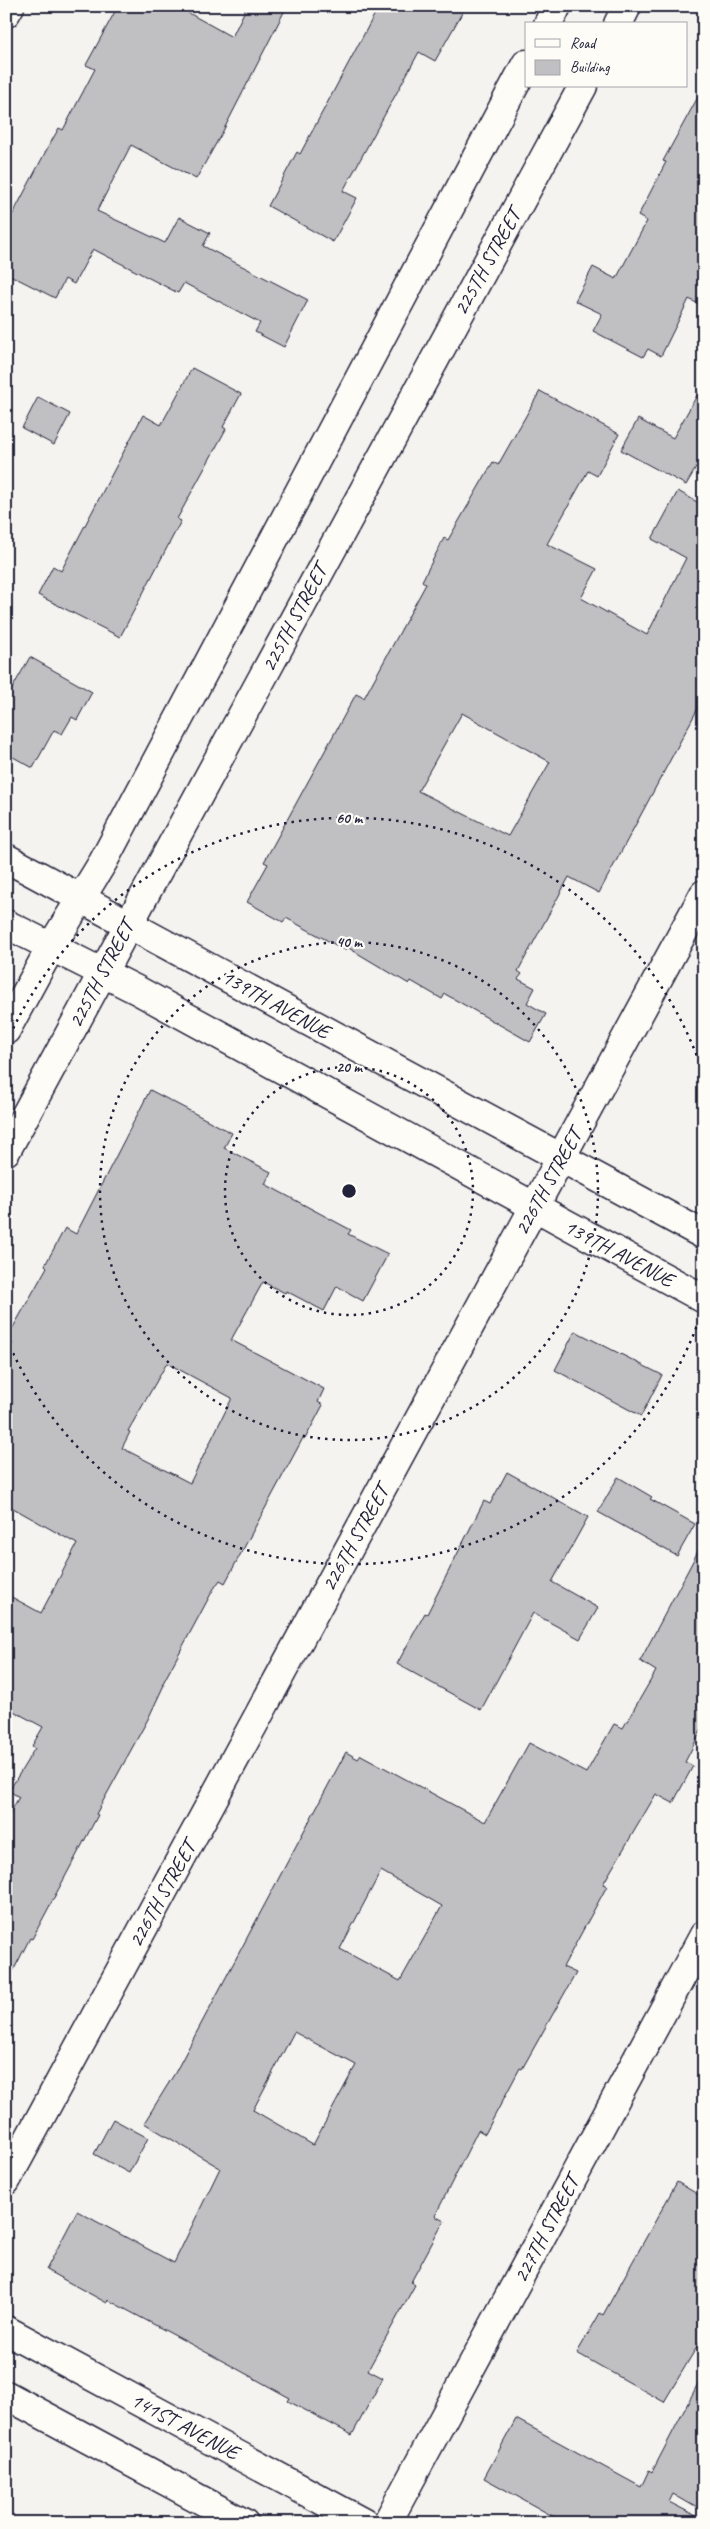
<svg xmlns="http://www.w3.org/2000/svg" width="710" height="2529" font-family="Caveat,sans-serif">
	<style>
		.building { fill: #c0bfc2; stroke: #22223b; fill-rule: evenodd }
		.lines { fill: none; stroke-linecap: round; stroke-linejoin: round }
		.minor-casing { stroke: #22223b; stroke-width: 31 }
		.minor { stroke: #fdfcf7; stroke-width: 28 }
		.ring { fill: none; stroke: #22223b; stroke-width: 2.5; stroke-dasharray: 2.5 5 }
		.labels { text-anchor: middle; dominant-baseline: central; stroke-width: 4.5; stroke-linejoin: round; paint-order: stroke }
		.street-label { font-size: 21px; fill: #22223b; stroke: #fdfcf7 }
		.centre { fill: #22223b; stroke: #fdfcf7; stroke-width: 2.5 }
		.ring-label { font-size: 15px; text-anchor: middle; font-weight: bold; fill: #22223b; stroke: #fdfcf7; stroke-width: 4.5; stroke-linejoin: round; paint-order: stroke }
	</style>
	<rect width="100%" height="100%" fill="#f4f3ef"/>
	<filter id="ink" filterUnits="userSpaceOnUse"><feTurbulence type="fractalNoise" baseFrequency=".02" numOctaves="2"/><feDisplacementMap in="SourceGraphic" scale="10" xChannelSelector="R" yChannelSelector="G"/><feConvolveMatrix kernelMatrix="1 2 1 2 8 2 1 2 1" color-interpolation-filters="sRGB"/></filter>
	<g filter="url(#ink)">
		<g class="building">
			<polygon points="118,6 176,6 232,37 247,6 287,6 222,133 196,179 131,145 97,211 165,243 179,217 210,233 203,246 308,300 284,347 255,332 260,323 184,283 178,293 93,249 74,284 65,279 55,298 6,273 6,227 47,149 59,128 63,130 95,69 86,65"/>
			<polygon points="379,6 466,6 435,61 419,52 343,191 357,198 333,242 268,206 297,152 300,154"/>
			<polygon points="704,86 704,307 689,299 661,356 648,349 643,357 593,331 602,314 575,301 593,267 616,279 647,221 638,216 666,162 663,161"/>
			<polygon points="192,368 241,394 223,427 226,429 177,519 181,521 120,637 38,595 53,566 61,571 143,415 161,425"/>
			<polygon points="704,383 704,454 686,485 621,450 638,419 673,438"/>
			<path d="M540,391L619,434L597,476L588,471L547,544L597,569L581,598L647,635L686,558L652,539L678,491L704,506V697L599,893L569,877L518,971L522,974L518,979L535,988L527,1003L546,1014L530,1042L445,994L442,999L411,981L409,984L347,947L345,950L286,918L283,922L247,902L268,864L264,862L356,694L364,698L426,584L422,581L444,538L448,540L493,462L498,465ZM462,713L550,762L508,836L418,791Z"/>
			<polygon points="38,397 70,414 54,445 22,428"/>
			<polygon points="30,657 92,692 77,720 72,717 62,734 54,730 33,768 6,753 6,699"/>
			<path d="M150,1090L232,1133L224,1148L271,1172L265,1184L351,1230L348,1234L388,1254L363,1301L337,1286L324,1311L286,1291L285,1293L263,1282L231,1340L324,1389L318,1402L323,1405L305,1439L303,1438L225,1583L220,1580L213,1590L162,1685H164L148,1719L96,1814L98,1815L32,1939L30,1938L6,1985V1820L19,1797L9,1791L35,1748L32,1746L43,1727L6,1707V1594L41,1613L77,1544L6,1504V1357L13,1343L6,1340L47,1267L45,1265L65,1228L76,1234ZM167,1363L232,1398L190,1483L122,1448L130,1432L128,1431Z"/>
			<polygon points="575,1331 662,1375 641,1416 555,1370"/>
			<polygon points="507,1472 588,1517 552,1582 598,1608 580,1639 533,1613 481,1710 397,1664 425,1613 427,1614 484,1501 490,1504"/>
			<polygon points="618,1477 652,1497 650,1499 695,1524 677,1556 598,1512"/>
			<path d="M704,1540V1725L685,1762L693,1766L673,1803L656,1794L603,1884L607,1886L563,1967L576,1973L522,2069L520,2068L485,2134L478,2130L435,2216L444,2221L411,2282L415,2285L368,2370L383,2378L352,2435L288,2401L290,2398L230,2365L108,2300L107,2303L46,2270L77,2211L174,2263L220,2168L144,2123L175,2073L346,1752L358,1759L361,1755L485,1822L529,1743L586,1773L614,1724L623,1728L656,1671L640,1661ZM381,1871L442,1906L400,1981L340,1949ZM294,2032L356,2065L313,2145L253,2110Z"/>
			<polygon points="113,2119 148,2138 129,2173 94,2154"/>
			<polygon points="677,2182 704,2198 704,2335 664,2402 577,2353 600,2313 603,2315"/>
			<polygon points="704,2372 704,2512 673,2494 669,2502 704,2520 704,2523 565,2523 484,2478 516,2419 641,2487 649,2470 652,2472"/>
		</g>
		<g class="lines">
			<g class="minor-casing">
				<g id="minor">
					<polyline points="6,13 10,6"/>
					<polyline points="548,24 557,6"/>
					<polyline points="618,24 627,6"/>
					<polyline points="6,858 704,1235"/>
					<polyline points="6,924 137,990 704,1299"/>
					<polyline points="6,1030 51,947 103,862 526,64"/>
					<polyline points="6,1151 583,86"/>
					<polyline points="6,2181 704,894"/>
					<polyline points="6,2330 364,2523"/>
					<polyline points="6,2395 244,2523"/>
					<polyline points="387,2523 704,1935"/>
				</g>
			</g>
			<use href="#minor" class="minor"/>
		</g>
	</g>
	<g class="ring">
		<circle cx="349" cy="1191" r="124"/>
		<circle cx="349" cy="1191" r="249"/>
		<path d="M704 1306A373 373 0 0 1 7 1340M7 1042A373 373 0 0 1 704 1076"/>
	</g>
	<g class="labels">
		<g class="street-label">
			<text transform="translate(487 262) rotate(-61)">225TH STREET</text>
			<text transform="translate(294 618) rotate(-62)">225TH STREET</text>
			<text transform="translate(101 974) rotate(-62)">225TH STREET</text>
			<text transform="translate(276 1004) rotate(29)">139TH AVENUE</text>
			<text transform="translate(548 1182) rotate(-61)">226TH STREET</text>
			<text transform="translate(619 1253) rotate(28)">139TH AVENUE</text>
			<text transform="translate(355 1538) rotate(-61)">226TH STREET</text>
			<text transform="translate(162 1894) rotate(-61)">226TH STREET</text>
			<text transform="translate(546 2229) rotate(-62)">227TH STREET</text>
			<text transform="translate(185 2426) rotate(28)">141ST AVENUE</text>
		</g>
	</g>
	<circle cx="349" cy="1191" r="8" class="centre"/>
	<g class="ring-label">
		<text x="349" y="823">60 m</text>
		<text x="349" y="947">40 m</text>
		<text x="349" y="1072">20 m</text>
	</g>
	<rect width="710" height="2529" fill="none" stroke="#fdfcf7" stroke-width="25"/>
	<rect x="12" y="12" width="685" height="2504" fill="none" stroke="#22223b" stroke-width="2" filter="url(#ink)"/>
	<rect x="525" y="22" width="162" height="65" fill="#fdfcf7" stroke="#a5a5ac"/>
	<rect x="535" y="39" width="25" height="8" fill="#fdfcf7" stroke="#a5a5ac"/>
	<text x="570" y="48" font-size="15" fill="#22223b">Road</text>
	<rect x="535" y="60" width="25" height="15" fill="#c0bfc2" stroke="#a5a5ac"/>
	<text x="570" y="72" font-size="15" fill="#22223b">Building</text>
</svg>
